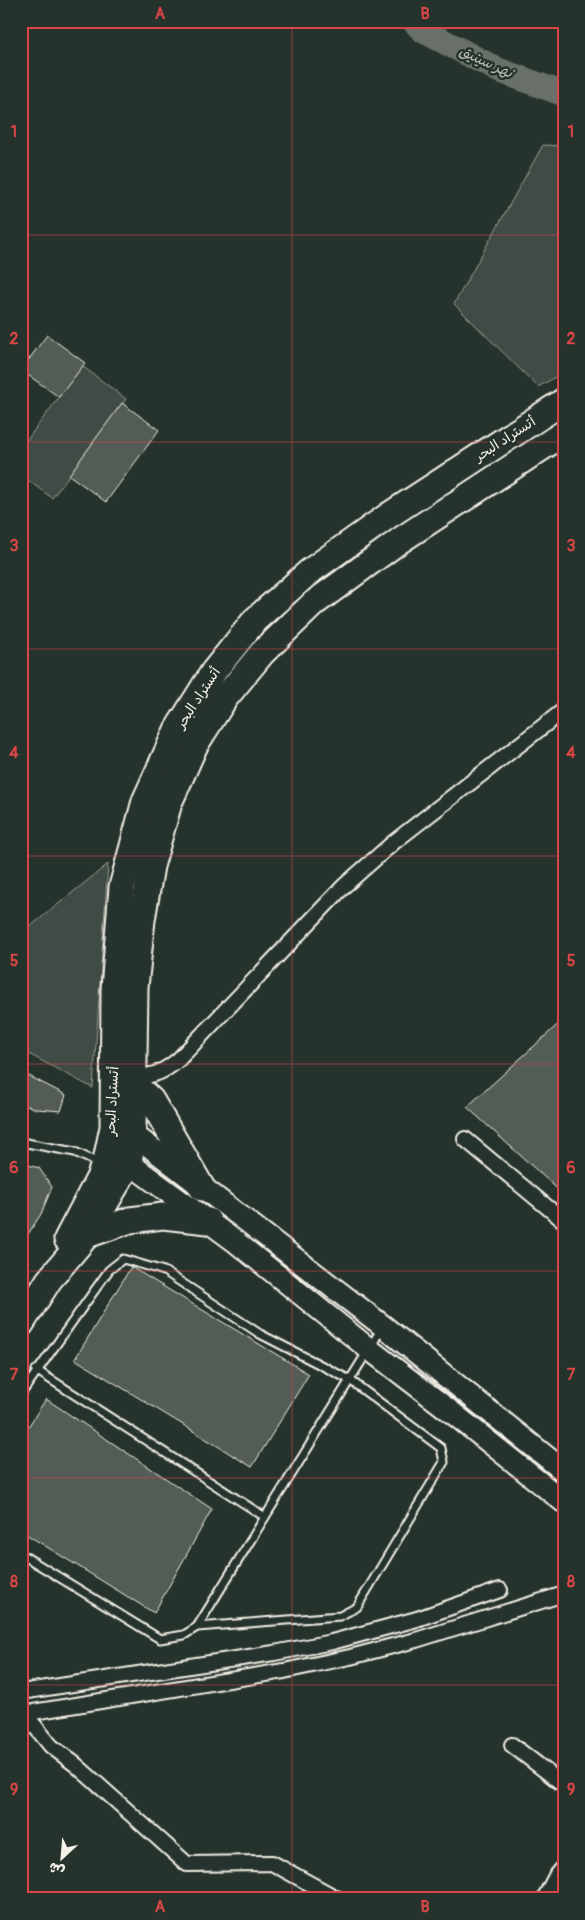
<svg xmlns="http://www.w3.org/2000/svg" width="585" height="1920" font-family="Pangolin,'Playpen Sans Arabic',sans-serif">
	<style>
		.green { fill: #414b45; stroke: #9a9e96 }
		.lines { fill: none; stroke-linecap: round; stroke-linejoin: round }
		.river { stroke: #676f68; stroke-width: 25 }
		.building { fill: #525c55; stroke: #f4f1e8 }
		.lane-casing { stroke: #f4f1e8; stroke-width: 11 }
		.street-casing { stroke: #f4f1e8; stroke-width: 18 }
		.primary-casing { stroke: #f4f1e8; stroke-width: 25 }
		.highway-casing { stroke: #f4f1e8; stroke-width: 29 }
		.lane { stroke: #26332d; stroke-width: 7 }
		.street { stroke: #26332d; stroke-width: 14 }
		.primary { stroke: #26332d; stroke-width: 21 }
		.highway { stroke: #26332d; stroke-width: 25 }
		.grid { fill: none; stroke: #da4645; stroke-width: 1; stroke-opacity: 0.55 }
		.labels { text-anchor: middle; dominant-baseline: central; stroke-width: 5; stroke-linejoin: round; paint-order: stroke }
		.street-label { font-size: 14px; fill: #f4f1e8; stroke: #26332d }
		.water-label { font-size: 15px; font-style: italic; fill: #bcbdb5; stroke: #26332d }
		.neatline { fill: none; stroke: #da4645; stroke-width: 2 }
		.grid-label { font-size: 16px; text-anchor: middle; font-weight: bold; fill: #da4645 }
	</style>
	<rect width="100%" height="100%" fill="#26332d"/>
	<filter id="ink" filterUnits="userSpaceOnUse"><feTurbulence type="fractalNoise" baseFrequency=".02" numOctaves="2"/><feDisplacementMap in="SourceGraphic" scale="10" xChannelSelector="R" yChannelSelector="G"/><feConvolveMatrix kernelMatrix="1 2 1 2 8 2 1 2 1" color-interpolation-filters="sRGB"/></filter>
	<g filter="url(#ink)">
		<g class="green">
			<polygon points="543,145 564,146 564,372 538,387 454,304"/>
			<polygon points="82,366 126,399 52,498 21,475 21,448"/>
			<polygon points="108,864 93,1088 21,1050 21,934"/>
		</g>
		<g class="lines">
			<polyline class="river" points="414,21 422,30 498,70 564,94"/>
		</g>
		<g class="building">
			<polygon points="47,335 85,363 59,397 21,370"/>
			<polygon points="122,403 159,430 106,502 69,475"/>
			<polygon points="564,1019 564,1195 467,1107"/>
			<polygon points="21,1072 66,1095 61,1111 37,1109 21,1104"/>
			<polygon points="21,1163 39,1168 52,1187 41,1214 21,1245"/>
			<polygon points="131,1267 309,1374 252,1467 75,1359"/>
			<polygon points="46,1399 212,1509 154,1613 21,1531 21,1438"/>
		</g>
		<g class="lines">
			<g class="lane-casing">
				<g id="lane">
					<polyline points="21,1142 75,1152 100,1164"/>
					<polyline points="36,1370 265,1517"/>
					<polyline points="21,1394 109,1270 123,1259 164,1271 260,1334 350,1380 441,1448 444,1462 357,1607 340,1616 197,1627"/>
					<polyline points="21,1554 160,1639 184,1635 197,1627 382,1328"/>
				</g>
			</g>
			<g class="street-casing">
				<g id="street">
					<path d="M135,1078C155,1075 162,1073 178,1060L344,886L394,842L564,710"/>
					<polyline points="465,1139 564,1221"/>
					<polyline points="21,1692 274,1653 332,1642 417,1619 500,1590"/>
					<polyline points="21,1714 284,1671 350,1657 416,1640 564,1594"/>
					<polyline points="25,1714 51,1746 76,1765 187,1864 272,1863 338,1899"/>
					<polyline points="512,1745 564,1785"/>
					<polyline points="544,1899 557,1874 564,1866"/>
				</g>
			</g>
			<g class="primary-casing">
				<g id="primary">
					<polyline points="119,1129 133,1134 383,1326 564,1471"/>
					<polyline points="114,1158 129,1163 236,1242 369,1349 454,1414 564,1502"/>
				</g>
			</g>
			<g class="highway-casing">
				<g id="highway">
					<polyline points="135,1085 151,1100 202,1188"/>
					<polyline points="87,1235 130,1220 163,1216 208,1221"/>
					<polyline points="67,1239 99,1178 107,1156 113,1127 114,989 122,887 145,801 177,730 214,671 255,620 309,572 388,516 564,401"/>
					<polyline points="21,1324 49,1280 87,1235 129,1163 133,1134 135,987 142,920 151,866 169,803 195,745 225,698 262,653 314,603 399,541 564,433"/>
				</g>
			</g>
			<use href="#lane" class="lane"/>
			<use href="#street" class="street"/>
			<use href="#primary" class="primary"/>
			<use href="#highway" class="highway"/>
		</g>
	</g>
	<path class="grid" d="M292,21V1899M21,235H564M21,442H564M21,649H564M21,856H564M21,1064H564M21,1271H564M21,1478H564M21,1685H564"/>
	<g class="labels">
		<g class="street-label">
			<text transform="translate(505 439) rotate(-33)">أتستراد البحر</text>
			<text transform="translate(198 698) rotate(-57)">أتستراد البحر</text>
			<text transform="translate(112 1101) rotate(-87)">أتستراد البحر</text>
		</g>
		<g class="water-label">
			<text transform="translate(486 62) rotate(25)">نهر سينيق</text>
		</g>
	</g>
	<rect width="585" height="1920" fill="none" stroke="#26332d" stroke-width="55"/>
	<g transform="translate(62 1858) rotate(206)" stroke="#26332d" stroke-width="4" paint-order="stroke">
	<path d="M0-4L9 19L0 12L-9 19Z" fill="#f4f1e8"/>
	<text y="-8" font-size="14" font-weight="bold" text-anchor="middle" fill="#f4f1e8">ش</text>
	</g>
	<rect x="28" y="28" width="530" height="1864" class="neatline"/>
	<g class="grid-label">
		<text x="160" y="19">A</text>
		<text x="425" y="19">B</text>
		<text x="14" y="137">1</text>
		<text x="571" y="137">1</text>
		<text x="14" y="344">2</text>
		<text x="571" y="344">2</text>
		<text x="14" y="551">3</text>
		<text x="571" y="551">3</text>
		<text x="14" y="758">4</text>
		<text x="571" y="758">4</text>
		<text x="14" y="966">5</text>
		<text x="571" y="966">5</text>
		<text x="14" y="1173">6</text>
		<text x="571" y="1173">6</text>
		<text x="14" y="1380">7</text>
		<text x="571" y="1380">7</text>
		<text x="14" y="1587">8</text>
		<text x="571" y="1587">8</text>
		<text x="14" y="1795">9</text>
		<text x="571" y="1795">9</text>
		<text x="160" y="1912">A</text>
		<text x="425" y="1912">B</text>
	</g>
</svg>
